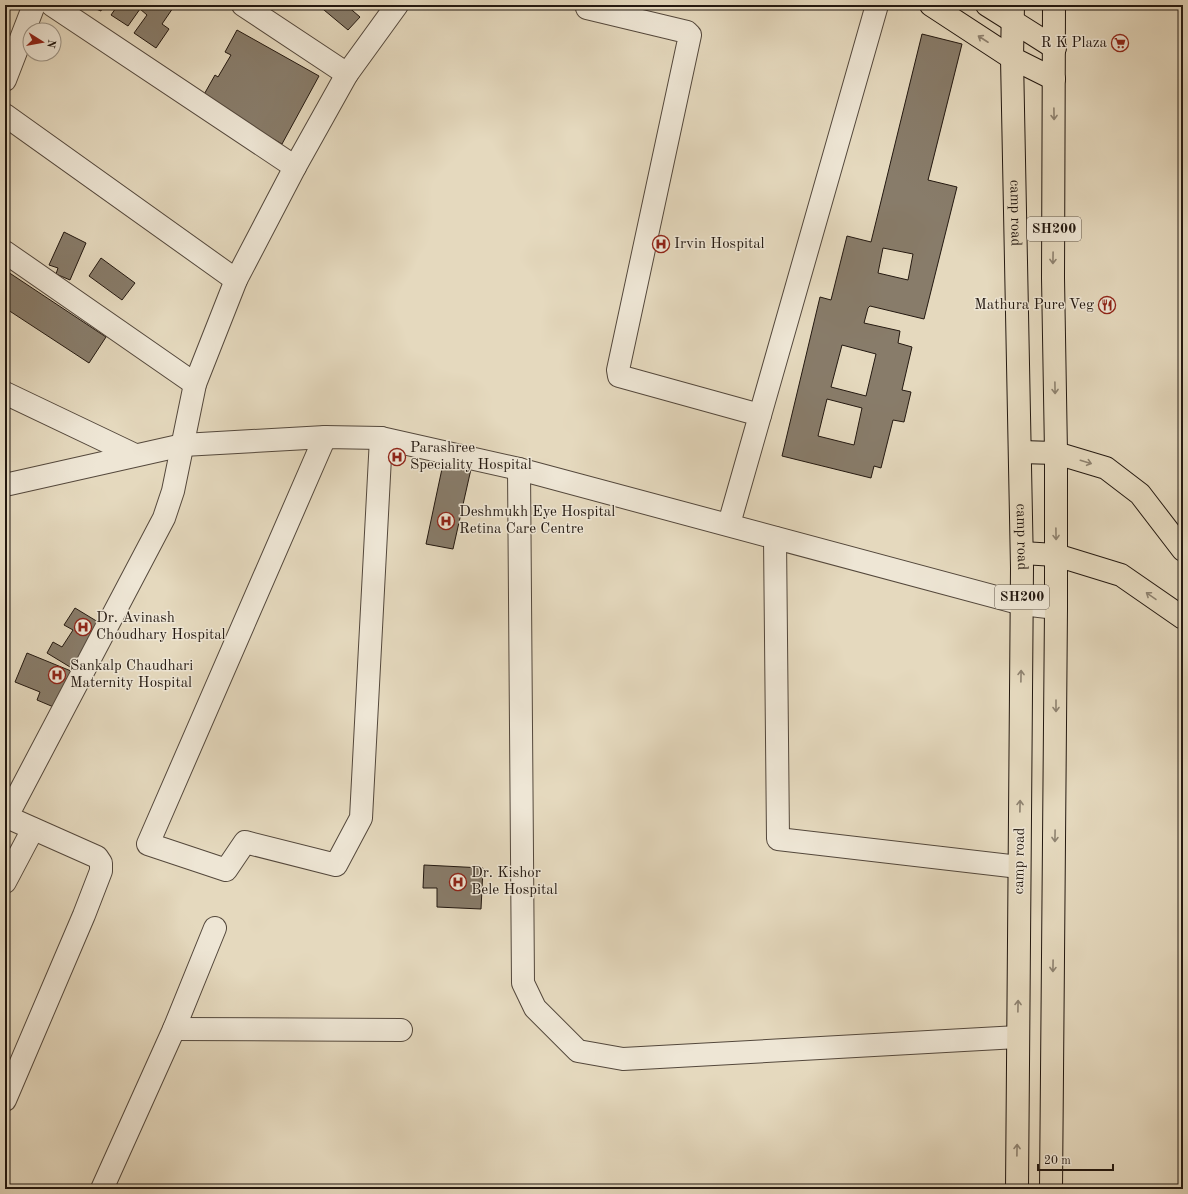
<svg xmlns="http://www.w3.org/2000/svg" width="1188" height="1194" font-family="'Old Standard TT',serif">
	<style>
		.building { fill: #887c6a; stroke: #231810; fill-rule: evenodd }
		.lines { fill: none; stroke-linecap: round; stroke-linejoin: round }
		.minor-casing { stroke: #54483c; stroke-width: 24 }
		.major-casing { stroke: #231810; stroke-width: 24 }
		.minor { stroke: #eee6d5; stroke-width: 22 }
		.major { stroke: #e5d9be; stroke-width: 22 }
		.oneway { stroke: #8e8270 }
		.labels { text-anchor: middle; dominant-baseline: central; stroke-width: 3; stroke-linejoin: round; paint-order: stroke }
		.shield { fill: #eee6d5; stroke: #60564b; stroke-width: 1 }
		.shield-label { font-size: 14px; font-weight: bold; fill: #231810 }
		.poi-label { font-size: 15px; fill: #231810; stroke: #eee6d5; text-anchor: start }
		.street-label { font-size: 15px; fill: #231810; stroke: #eee6d5 }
	</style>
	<rect width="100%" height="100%" fill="#e5d9be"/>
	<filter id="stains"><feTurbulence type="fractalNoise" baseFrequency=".005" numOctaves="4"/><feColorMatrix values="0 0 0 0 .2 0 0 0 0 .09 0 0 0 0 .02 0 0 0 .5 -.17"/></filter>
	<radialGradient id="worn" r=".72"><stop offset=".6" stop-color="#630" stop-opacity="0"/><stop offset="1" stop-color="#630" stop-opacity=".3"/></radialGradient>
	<g class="building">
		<polygon points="86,5 103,5 101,11"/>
		<polygon points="118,5 175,5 162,24 169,29 156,48 134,33 147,15 140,9 128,26 111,15"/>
		<polygon points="318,5 346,5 360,17 348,30"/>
		<polygon points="237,30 319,76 282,144 202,98 215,75 218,77 231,55 225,52"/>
		<path d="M922,34L962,44L928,180L957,187L924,319L870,306L868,308L864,323L900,331L898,343L912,347L902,390L911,392L904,422L893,420L881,468L874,466L871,478L782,456L820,297L831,300L847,236L871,242ZM883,248L913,254L908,280L878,273ZM842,345L876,354L866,396L831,387ZM827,399L862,408L854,445L818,436Z"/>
		<polygon points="64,232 86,243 70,280 56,274 58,268 49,265"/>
		<polygon points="101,258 135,283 122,300 89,276"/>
		<polygon points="5,270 106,337 89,363 5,308"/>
		<polygon points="443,464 471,469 453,549 426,544"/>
		<polygon points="75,608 103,625 75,670 47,653 53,642 62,647 73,630 64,625"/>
		<polygon points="27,653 71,671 56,708 37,700 40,692 15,682"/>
		<polygon points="424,865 483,868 481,909 437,907 437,888 423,888"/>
	</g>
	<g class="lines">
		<g class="minor-casing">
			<g id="minor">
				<polyline points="52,5 295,167"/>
				<polyline points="243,5 347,74"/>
				<polyline points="587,8 687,32 690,35 618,370 619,376 760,415"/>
				<polyline points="5,80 34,5"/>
				<polyline points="5,115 236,280"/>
				<polyline points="5,252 195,384"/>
				<polyline points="5,393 135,455"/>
				<polyline points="325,437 148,844 226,870 245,842 336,865 361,818 381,438"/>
				<polyline points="519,469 523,983 535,1008 578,1051 623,1059 1018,1037"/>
				<polyline points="5,485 183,445 325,437 381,438 519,469 1022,604 1056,608"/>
				<polyline points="729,524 877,5"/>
				<polyline points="775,538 778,839 1019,867"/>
				<polyline points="5,820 164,518 173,491 195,384 236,280 295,167 347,74 397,5"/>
				<polyline points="5,882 33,829"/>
				<polyline points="174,1029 401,1030"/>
				<polyline points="5,1100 84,915 101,871 101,863 97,857 7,817"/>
				<polyline points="102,1189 174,1029 215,928"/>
			</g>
		</g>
		<g class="major-casing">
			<g id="major">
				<polyline points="931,5 1012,58 1054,79"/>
				<polyline points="987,5 1055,48"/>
				<path id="s1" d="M1013,5L1012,58L1022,568L1017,1189"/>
				<polyline points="1020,452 1056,453 1106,468 1140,494 1183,550"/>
				<polyline points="1022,553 1056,555 1121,575 1183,618"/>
				<polyline points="1051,1189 1056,608 1056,453 1053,278 1054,5"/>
			</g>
		</g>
		<use href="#minor" class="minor"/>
		<use href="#major" class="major"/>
	</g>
	<defs><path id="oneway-shaft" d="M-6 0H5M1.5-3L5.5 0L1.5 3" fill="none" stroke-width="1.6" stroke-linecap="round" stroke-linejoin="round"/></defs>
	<g class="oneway">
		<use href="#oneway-shaft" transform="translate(983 39) rotate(-147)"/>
		<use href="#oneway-shaft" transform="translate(1054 114) rotate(89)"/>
		<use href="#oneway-shaft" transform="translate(1053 258) rotate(91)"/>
		<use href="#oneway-shaft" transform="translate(1055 388) rotate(89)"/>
		<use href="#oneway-shaft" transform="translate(1086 462) rotate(17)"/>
		<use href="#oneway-shaft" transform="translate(1056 534) rotate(89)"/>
		<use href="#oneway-shaft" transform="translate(1151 596) rotate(-145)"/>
		<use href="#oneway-shaft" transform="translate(1021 676) rotate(-89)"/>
		<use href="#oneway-shaft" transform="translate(1056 706) rotate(90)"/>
		<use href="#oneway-shaft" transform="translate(1020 806) rotate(-89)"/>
		<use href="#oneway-shaft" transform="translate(1055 836) rotate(91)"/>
		<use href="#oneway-shaft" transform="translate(1053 966) rotate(91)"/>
		<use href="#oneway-shaft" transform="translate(1018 1006) rotate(-89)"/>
		<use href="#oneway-shaft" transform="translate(1017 1150) rotate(-89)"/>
	</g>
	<defs>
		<g id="supermarket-ring" transform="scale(0.9)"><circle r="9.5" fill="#eee6d5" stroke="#8f2418" stroke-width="1.5"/><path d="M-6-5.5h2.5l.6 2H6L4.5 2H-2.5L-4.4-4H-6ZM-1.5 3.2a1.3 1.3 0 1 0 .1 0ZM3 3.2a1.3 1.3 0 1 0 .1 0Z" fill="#8f2418"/></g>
		<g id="hospital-ring" transform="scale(0.9)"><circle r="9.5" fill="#eee6d5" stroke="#8f2418" stroke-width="1.5"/><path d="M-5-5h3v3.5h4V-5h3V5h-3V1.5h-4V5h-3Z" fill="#8f2418"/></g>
		<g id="restaurant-ring" transform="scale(0.9)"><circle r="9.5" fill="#eee6d5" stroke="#8f2418" stroke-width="1.5"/><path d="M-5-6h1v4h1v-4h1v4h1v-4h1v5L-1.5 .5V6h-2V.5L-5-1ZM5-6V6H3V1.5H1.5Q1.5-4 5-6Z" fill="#8f2418"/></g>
	</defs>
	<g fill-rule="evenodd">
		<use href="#supermarket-ring" x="1120" y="43"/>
		<use href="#hospital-ring" x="661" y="244"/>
		<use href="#restaurant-ring" x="1107" y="305"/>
		<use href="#hospital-ring" x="397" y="457"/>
		<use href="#hospital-ring" x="446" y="521"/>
		<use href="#hospital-ring" x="83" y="627"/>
		<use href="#hospital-ring" x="57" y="675"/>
		<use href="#hospital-ring" x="458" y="882"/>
	</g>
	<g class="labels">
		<g class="shield">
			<rect x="1027" y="217" width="54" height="24" rx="3"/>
			<rect x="995" y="585" width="54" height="24" rx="3"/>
		</g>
		<g class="shield-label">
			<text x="1054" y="229">SH200</text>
			<text x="1022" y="597">SH200</text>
		</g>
		<g class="poi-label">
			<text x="1107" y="43" text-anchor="end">R K Plaza</text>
			<text x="674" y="244">Irvin Hospital</text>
			<text x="1094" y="305" text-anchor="end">Mathura Pure Veg</text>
			<text x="410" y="448">Parashree<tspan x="410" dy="17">Speciality Hospital</tspan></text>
			<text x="459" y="512">Deshmukh Eye Hospital<tspan x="459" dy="17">Retina Care Centre</tspan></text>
			<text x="96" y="618">Dr. Avinash<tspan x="96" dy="17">Choudhary Hospital</tspan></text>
			<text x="70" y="666">Sankalp Chaudhari<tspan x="70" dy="17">Maternity Hospital</tspan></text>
			<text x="471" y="873">Dr. Kishor<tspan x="471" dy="17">Bele Hospital</tspan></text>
		</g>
		<g class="street-label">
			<text stroke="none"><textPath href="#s1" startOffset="208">camp road</textPath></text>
			<text stroke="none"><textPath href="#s1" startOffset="532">camp road</textPath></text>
			<text transform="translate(1020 861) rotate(-89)">camp road</text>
		</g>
	</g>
	<rect width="1188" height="1194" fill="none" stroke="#e5d9be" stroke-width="20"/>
	<rect x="6" y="6" width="1176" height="1182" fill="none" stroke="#231810" stroke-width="2"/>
	<rect x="10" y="10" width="1168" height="1174" fill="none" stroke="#231810"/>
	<g transform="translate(42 42) rotate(101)"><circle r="19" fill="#eee6d5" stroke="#9d9486"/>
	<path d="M0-3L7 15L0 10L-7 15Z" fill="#8f2418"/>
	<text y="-6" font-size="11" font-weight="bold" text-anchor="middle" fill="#231810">N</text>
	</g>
	<path d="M1038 1164v6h75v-6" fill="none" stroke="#231810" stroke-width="2"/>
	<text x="1044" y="1164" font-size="12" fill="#231810" stroke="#eee6d5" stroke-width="3" paint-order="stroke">20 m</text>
	<rect width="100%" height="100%" filter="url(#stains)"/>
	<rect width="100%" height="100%" fill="url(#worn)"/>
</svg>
